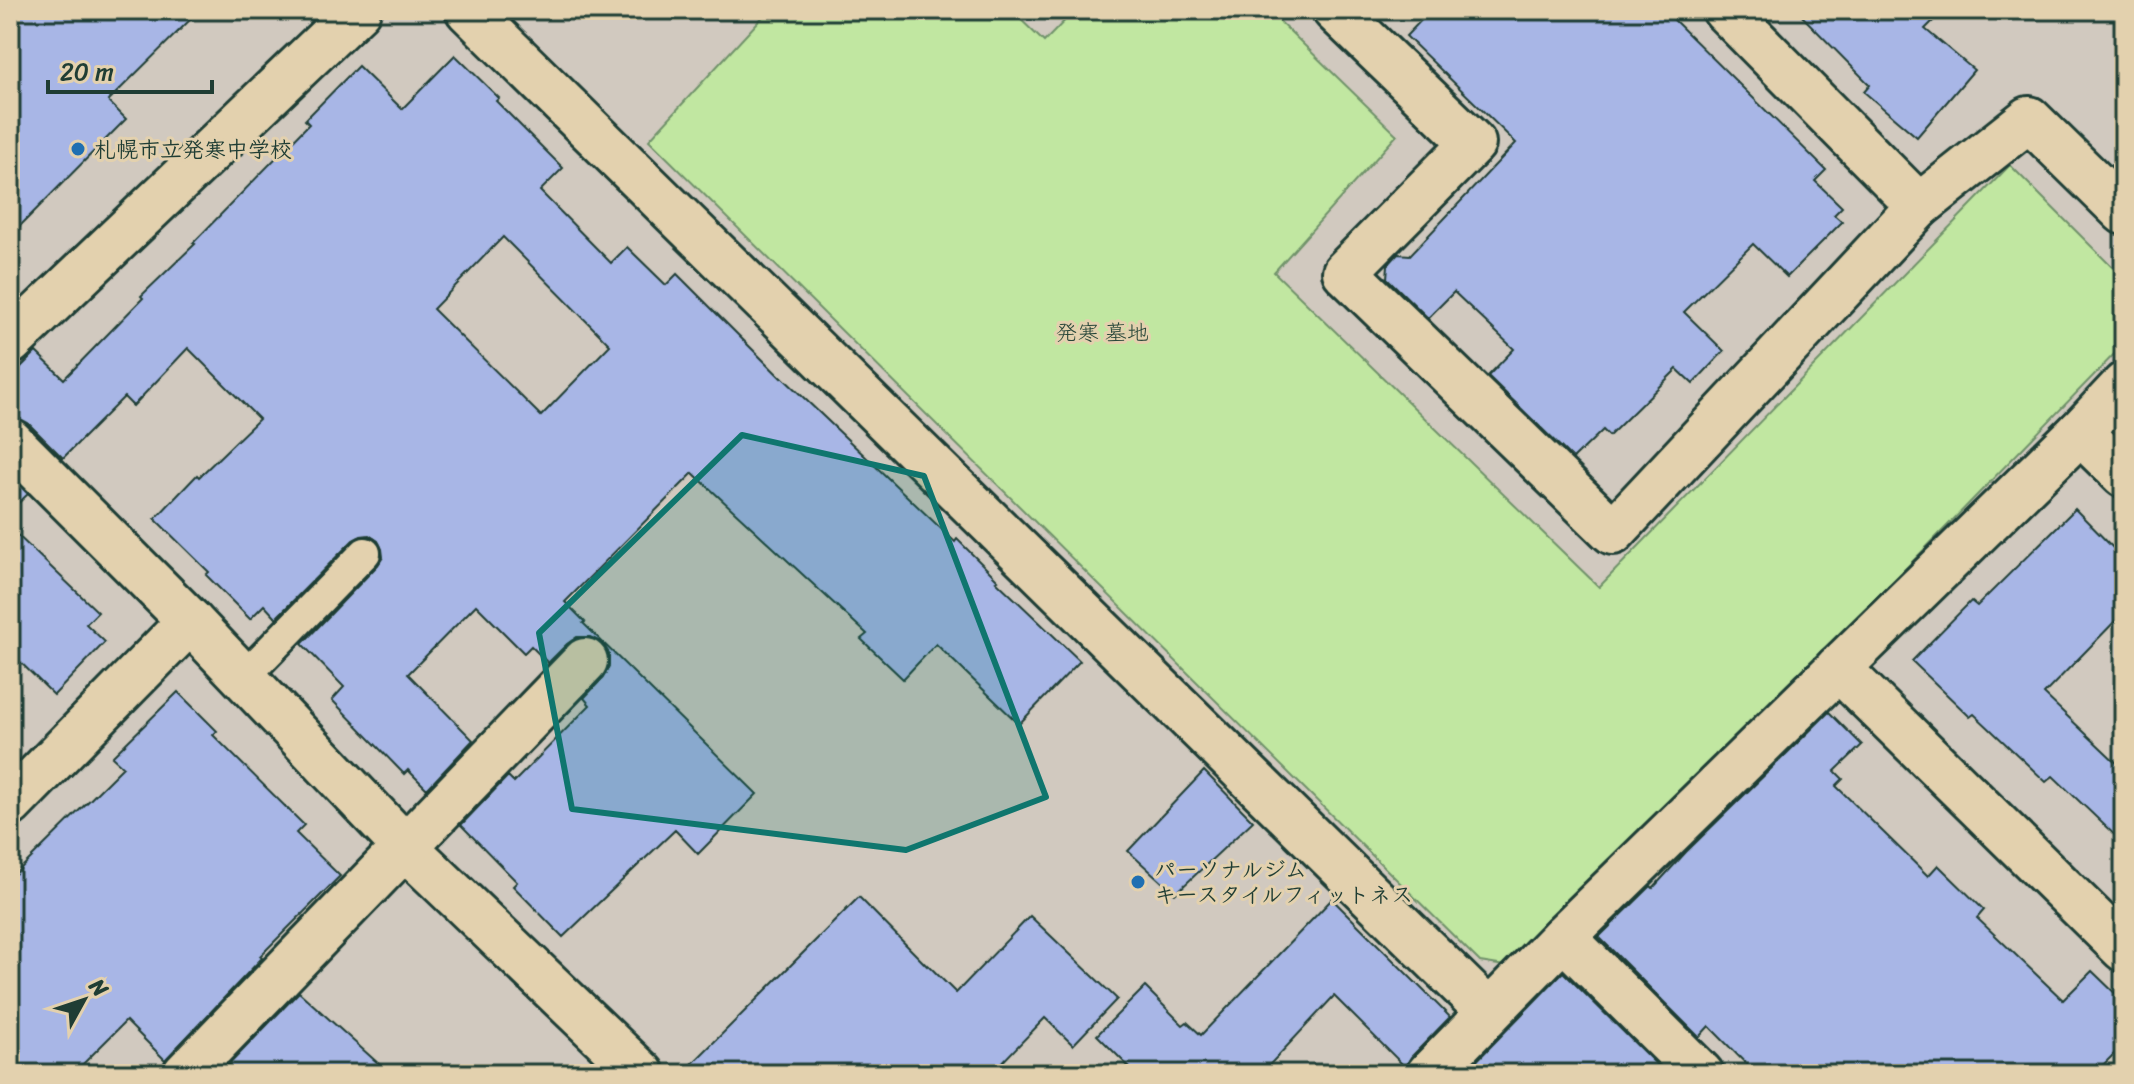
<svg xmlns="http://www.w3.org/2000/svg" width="2134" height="1084" font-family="Sriracha,'Klee One',sans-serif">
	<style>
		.green { fill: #c1e7a1; stroke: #70926a; stroke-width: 2 }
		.building { fill: #a8b6e6; stroke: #1f3d34; stroke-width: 2; fill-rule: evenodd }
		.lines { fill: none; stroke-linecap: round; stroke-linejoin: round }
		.service-casing { stroke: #1f3d34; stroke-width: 36 }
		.minor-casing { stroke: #1f3d34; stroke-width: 50 }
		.service { stroke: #e3d1ae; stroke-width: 30 }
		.minor { stroke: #e3d1ae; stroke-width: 44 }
		.marked { fill: #0f766e; fill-opacity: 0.2; stroke: #0f766e; stroke-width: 6; stroke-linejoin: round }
		.poi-dot { fill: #1f6fb2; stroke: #e3d1ae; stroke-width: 3 }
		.labels { text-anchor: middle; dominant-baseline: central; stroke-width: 6; stroke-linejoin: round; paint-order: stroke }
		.poi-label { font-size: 22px; font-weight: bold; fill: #1f3d34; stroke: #e3d1ae; text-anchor: start }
		.park-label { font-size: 22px; fill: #274639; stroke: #e3d1ae }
	</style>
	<rect width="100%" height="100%" fill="#d1c9bf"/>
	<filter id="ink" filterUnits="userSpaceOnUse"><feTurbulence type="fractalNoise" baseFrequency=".0125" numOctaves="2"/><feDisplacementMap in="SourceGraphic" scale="16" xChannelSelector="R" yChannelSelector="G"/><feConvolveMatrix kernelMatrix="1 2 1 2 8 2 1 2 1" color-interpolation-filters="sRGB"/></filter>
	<g filter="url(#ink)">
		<polygon class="green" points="769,10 1011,10 1044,42 1075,10 1268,10 1397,135 1274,272 1599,587 2010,165 2124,279 2124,344 1517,968 1480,962 649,140"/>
		<g class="building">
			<polygon points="10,10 200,10 108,101 126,119 10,236"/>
			<polygon points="1431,10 1664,10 1826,170 1815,181 1842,207 1834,215 1842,222 1787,277 1753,244 1684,312 1724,351 1693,384 1677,369 1609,436 1603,430 1573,459 1488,376 1514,349 1454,292 1428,318 1387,278 1388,265 1398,254 1410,255 1516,143 1406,36"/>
			<polygon points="1796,10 1944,10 1925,29 1974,70 1917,137 1864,92 1870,85"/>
			<path d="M455,55L499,98L496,101L563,168L540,191L611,263L627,247L666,285L677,274L781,378L782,377L955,542L957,539L998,580L996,581L1080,661L1019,724L936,644L903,679L861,639L867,634L693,473L565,602L585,622L583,623L757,794L698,854L675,830L563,937L513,886L517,882L461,825L508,776L514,782L590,705L584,698L603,678L609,666V653L602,643L590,637H577L567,644L548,663L531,646L524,653L476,605L408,674L473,740L427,789L408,770L404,774L332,700L344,687L302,644L378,565L383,557L382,549L378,541L369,535L361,536L353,540L276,618L264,605L250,619L206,575L209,572L155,519L197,475L199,477L259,419L188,348L133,406L124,397L63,458L28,423L17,417H10V378L36,352L64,379L143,298L141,296L195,244L193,243L309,124L305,120L358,66L402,109ZM503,237L610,345L541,416L433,309Z"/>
			<polygon points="10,476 28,494 10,511"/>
			<polygon points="2075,509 2124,559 2124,612 2044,694 2124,770 2124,844 2053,776 2046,782 1974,714 1970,717 1912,661 1971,601 1977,606"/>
			<polygon points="10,528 98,612 86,624 105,642 54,695 10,652"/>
			<polygon points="178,692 217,731 213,735 304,825 296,833 340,876 260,956 262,958 165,1060 126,1021 73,1074 10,1074 10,879 123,767 112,757"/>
			<polygon points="1829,712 1862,745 1835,771 1843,779 1836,786 1928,876 1938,865 1984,910 1977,918 2063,1000 2092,971 2124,1002 2124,1044 2094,1074 1756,1074 1709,1026 1699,1037 1599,937 1651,886 1653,888 1686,852"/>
			<polygon points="1204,771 1253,821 1175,894 1128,851"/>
			<polygon points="859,897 927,966 928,965 956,993 1030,916 1117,999 1073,1045 1045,1018 991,1074 682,1074"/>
			<polygon points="1332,899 1450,1017 1411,1057 1405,1067 1334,996 1261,1074 1136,1074 1097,1035 1145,987 1183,1025 1187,1022 1201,1035"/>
			<polygon points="1563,972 1664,1072 1662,1074 1464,1074"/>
			<polygon points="299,992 390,1074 220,1074"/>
		</g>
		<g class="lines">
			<g class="service-casing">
				<polyline id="service" points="243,678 365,553"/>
			</g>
			<g class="minor-casing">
				<g id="minor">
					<polyline points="468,10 1489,1012"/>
					<polyline points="1335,10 1473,143 1345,272 1613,532 1919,206"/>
					<polyline points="1725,10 1919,206 2029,119 2124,212"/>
					<polyline points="10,342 358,10"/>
					<polyline points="2080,432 2124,475"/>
					<polyline points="10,441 190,621 405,847 642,1074"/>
					<polyline points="1838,668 2124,949"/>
					<polyline points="10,804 190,621"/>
					<polyline points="1563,937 1701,1074"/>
					<polyline points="185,1074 585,661"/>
					<polyline points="1429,1074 1563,937 2080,432 2124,385"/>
				</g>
			</g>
			<use href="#service" class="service"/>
			<use href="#minor" class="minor"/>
		</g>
	</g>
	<path class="marked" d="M742,435L924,476L1046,797L906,850L572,809L539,633Z"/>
	<g class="poi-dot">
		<circle cx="78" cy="149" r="8"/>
		<circle cx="1138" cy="882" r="8"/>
	</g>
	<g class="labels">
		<g class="poi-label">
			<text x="94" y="149">札幌市立発寒中学校</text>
			<text x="1154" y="869">パーソナルジム<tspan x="1154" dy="25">キースタイルフィットネス</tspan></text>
		</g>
		<g class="park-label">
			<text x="1102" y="332">発寒 墓地</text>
		</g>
	</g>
	<rect width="2134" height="1084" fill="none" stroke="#e3d1ae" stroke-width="40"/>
	<rect x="20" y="20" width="2094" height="1044" fill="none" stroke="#1f3d34" stroke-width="3" filter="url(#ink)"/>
	<g transform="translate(84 1000) rotate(50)" stroke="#e3d1ae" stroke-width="6" paint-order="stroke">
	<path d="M0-6L14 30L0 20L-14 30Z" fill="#1f3d34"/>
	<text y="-12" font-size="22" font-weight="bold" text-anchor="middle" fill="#1f3d34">N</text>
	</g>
	<path d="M48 80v12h164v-12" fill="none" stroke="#1f3d34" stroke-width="4"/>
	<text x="60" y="80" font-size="24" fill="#1f3d34" stroke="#e3d1ae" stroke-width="6" paint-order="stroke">20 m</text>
</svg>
